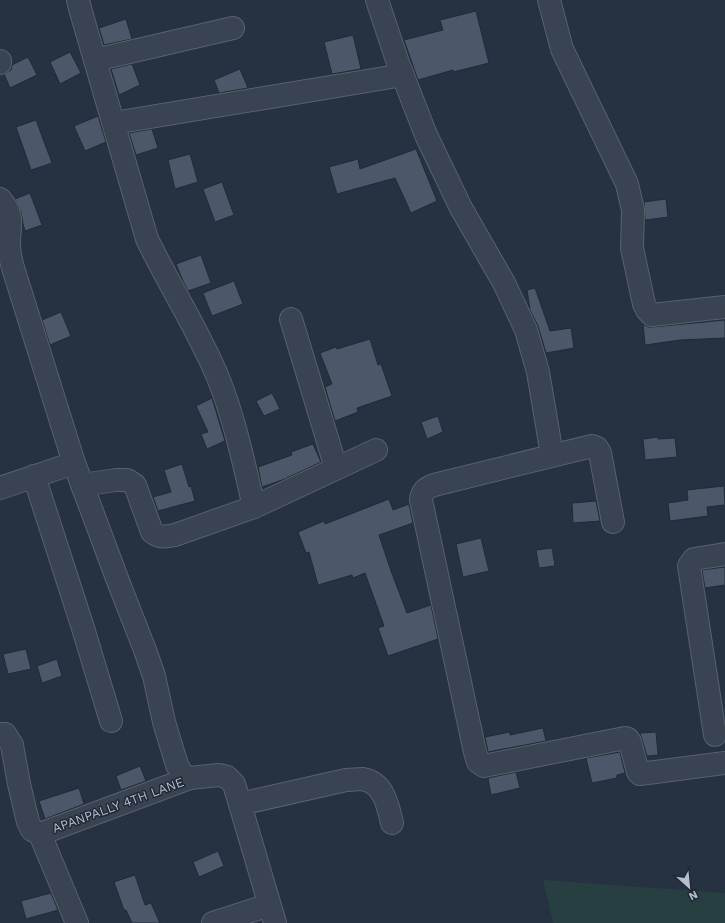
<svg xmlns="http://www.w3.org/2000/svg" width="725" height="923" font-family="'Work Sans',sans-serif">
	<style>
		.green { fill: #283f42 }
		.building { fill: #4c586a; stroke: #212a38 }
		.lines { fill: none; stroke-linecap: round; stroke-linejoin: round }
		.minor-casing { stroke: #58616e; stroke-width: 24 }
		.minor { stroke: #3a4351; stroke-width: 22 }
		.labels { text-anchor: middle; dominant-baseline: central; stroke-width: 3; stroke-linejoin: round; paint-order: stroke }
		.street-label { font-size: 13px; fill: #b7becb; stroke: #1f2836 }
	</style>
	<rect width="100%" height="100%" fill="#263141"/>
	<polygon class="green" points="543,880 725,893 725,923 553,923"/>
	<g class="building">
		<polygon points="476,11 489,63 453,72 453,70 418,80 404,40 443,30 440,20"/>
		<polygon points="126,19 132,39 104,45 99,28"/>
		<polygon points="353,35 361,69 332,74 324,42"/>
		<polygon points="70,52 81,73 60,84 50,62"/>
		<polygon points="28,57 37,75 10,88 4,74 11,70 12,65"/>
		<polygon points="132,64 140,85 119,95 111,69"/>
		<polygon points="240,69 248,88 219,93 214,80"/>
		<polygon points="98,116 106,142 85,151 74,126"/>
		<polygon points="36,120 52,163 31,170 16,127"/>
		<polygon points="152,129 158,148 136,155 129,133"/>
		<polygon points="416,149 437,201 411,213 395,178 337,194 329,167 358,159 360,169"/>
		<polygon points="190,154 198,182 175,189 168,160"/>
		<polygon points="222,182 234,215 215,222 203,189"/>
		<polygon points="30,193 42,225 25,231 23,224 21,212 15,199"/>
		<polygon points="666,199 668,217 645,220 644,202"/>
		<polygon points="201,255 211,283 188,291 183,281 176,264"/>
		<polygon points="234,281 243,304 212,316 203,293"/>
		<polygon points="535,288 550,331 571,328 574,348 546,353 538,326 530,310 527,290"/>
		<polygon points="61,312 71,336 50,345 42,320"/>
		<polygon points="725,320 725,338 680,340 645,345 643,324 648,327 653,327"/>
		<polygon points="370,339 378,365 381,364 392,396 357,408 358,412 335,421 325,387 332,384 320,353 336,347 337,349"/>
		<polygon points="272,393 280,409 264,416 256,401"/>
		<polygon points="212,398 225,441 207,449 201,434 208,432 196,406"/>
		<polygon points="438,416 443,432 427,439 421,422"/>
		<polygon points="658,437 658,439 675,438 677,457 645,460 643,439"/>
		<polygon points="313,444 321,462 285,479 262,487 258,467 292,455 291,452"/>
		<polygon points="182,464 189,487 191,486 195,501 158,511 153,497 171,492 164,470"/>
		<polygon points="724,486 725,505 707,507 708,516 670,521 668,503 688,500 687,490"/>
		<polygon points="389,499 393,510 409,504 413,523 379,535 391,571 407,613 431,605 438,639 388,656 378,628 384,626 365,573 353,578 352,575 318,585 309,552 306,553 298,532 324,521 325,524"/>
		<polygon points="596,501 600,521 573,523 572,503"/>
		<polygon points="481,538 489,571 463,577 456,544"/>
		<polygon points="552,548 555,566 539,568 536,550"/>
		<polygon points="725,567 725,585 705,588 702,570"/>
		<polygon points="26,649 31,669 8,674 3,654"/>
		<polygon points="57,659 62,676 42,683 37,666"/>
		<polygon points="543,728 546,741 488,752 485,737 510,732 510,735"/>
		<polygon points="656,732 658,755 647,756 640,733"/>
		<polygon points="620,752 625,773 617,775 617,778 592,783 586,758"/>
		<polygon points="140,766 146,781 121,790 116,776"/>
		<polygon points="516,772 520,788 491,795 488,778"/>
		<polygon points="79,788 84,804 45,819 39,801"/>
		<polygon points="218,851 224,866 199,877 193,862"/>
		<polygon points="135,875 145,905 151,903 160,923 132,923 126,910 124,910 114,882"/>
		<polygon points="51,893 58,910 26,919 21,901"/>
	</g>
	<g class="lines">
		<g class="minor-casing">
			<g id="minor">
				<path d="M78,0L81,12L147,239C170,287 199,331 219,380C235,421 244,464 254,507"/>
				<polyline points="377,0 398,63 426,135 461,208 504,283 526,330 538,372 552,455"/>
				<polyline points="549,0 562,49 627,184 633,210 632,248 644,304 647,310 652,315 725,307"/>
				<polyline points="95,60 233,28"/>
				<polyline points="0,61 0,63"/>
				<polyline points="114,123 403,75"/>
				<path d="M0,199C15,216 9,225 9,243C9,253 11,262 14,271L74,463L118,581L145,650L154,676L164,722L177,765L182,774L190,778L219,775L227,777L234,784L275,923"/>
				<polyline points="291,319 336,468"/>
				<polyline points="34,476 83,628 111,721"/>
				<path d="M82,485L116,480H127L135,485L152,532C159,538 166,537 175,535L254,507L376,450"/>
				<polyline points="0,488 74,463"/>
				<path d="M613,522L600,453L597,448L592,446L434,485C426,488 422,491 421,500L475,752L478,762L484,766L625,738L628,739L630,742L638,772L640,774L725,763"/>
				<polyline points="0,734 5,734 12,745 19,784 28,822 32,830 40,834 190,778"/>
				<polyline points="715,735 689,566 694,559 725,554"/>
				<path d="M240,804L346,780C351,780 357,779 362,779C384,782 388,806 392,823"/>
				<polyline points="40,834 77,923"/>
				<polyline points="213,923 269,905"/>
			</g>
		</g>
		<use href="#minor" class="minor"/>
	</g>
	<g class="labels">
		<g class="street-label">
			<text transform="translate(118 805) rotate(-20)">APANPALLY 4TH LANE</text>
		</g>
	</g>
	<g transform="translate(689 887) rotate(153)" stroke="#1f2836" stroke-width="3" paint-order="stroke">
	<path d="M0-3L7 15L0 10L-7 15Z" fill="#b7becb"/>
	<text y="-6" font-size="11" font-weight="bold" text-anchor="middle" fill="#b7becb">N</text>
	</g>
</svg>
